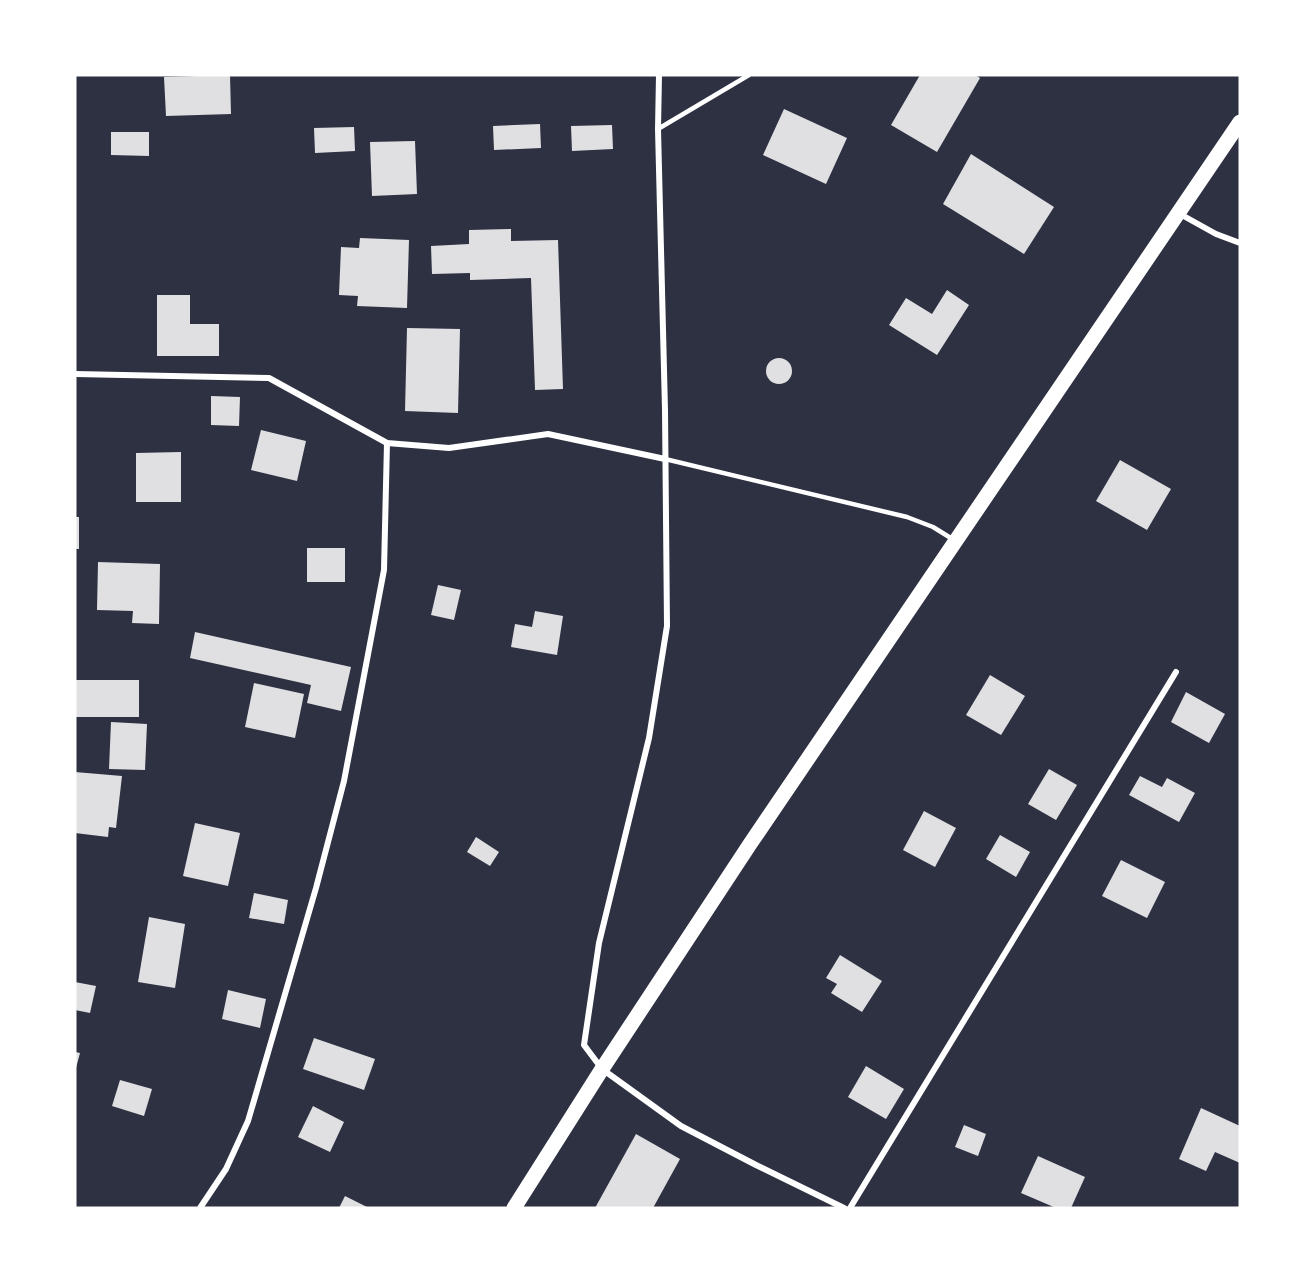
<svg xmlns="http://www.w3.org/2000/svg" width="1315" height="1283" font-family="'Sofia Sans Condensed',sans-serif">
	<style>
		.building { fill: #e0e0e3 }
		.lines { fill: none; stroke-linecap: round; stroke-linejoin: round }
		.service { stroke: #fff; stroke-width: 4.5 }
		.minor { stroke: #fff; stroke-width: 6 }
		.primary { stroke: #fff; stroke-width: 15 }
	</style>
	<rect width="100%" height="100%" fill="#2d3142"/>
	<g class="building">
		<polygon points="230,75 231,114 166,116 164,77"/>
		<polygon points="920,75 975,75 980,78 937,152 891,125"/>
		<polygon points="784,109 847,138 826,184 763,155"/>
		<polygon points="540,124 541,148 494,150 493,126"/>
		<polygon points="612,125 613,149 572,151 571,126"/>
		<polygon points="354,127 355,151 315,153 314,128"/>
		<polygon points="111,132 149,132 149,156 111,155"/>
		<polygon points="415,141 417,194 372,196 370,142"/>
		<polygon points="971,154 1054,207 1024,254 943,204"/>
		<polygon points="511,229 511,241 558,240 563,389 535,390 531,278 470,280 470,273 432,274 431,246 469,244 469,230"/>
		<polygon points="360,238 409,240 407,308 357,306 358,296 339,295 341,247 359,248"/>
		<polygon points="947,290 969,305 937,355 889,325 906,298 932,314"/>
		<polygon points="157,295 190,295 190,324 219,324 219,356 157,356"/>
		<polygon points="407,328 460,329 458,413 405,411"/>
		<circle cx="779" cy="371" r="13"/>
		<polygon points="211,396 240,397 239,426 211,425"/>
		<polygon points="261,430 306,441 297,481 251,470"/>
		<polygon points="181,452 181,502 136,502 136,453"/>
		<polygon points="1120,460 1171,489 1147,530 1096,501"/>
		<rect x="75" y="517" width="4" height="32"/>
		<rect x="307" y="548" width="38" height="34"/>
		<polygon points="98,562 160,564 159,624 132,623 133,611 97,610"/>
		<polygon points="438,585 461,590 454,620 431,615"/>
		<polygon points="535,611 563,616 557,655 511,647 515,624 532,627"/>
		<polygon points="195,632 351,667 341,711 307,703 311,685 190,658"/>
		<polygon points="990,675 1025,696 1001,735 966,715"/>
		<rect x="75" y="680" width="64" height="37"/>
		<polygon points="254,683 304,694 295,738 245,727"/>
		<polygon points="1186,692 1225,714 1209,743 1171,722"/>
		<polygon points="111,722 147,724 145,770 109,769"/>
		<polygon points="1049,769 1077,785 1056,820 1028,804"/>
		<polygon points="75,772 122,776 116,828 109,827 108,837 75,833"/>
		<polygon points="1140,776 1162,787 1167,778 1195,793 1179,822 1129,795"/>
		<polygon points="924,811 956,828 935,867 903,850"/>
		<polygon points="195,823 240,833 228,886 183,876"/>
		<polygon points="1000,835 1030,852 1016,877 986,859"/>
		<polygon points="476,837 499,852 490,866 467,852"/>
		<polygon points="1121,860 1165,882 1147,918 1102,896"/>
		<polygon points="254,893 288,900 284,924 249,918"/>
		<polygon points="149,917 185,924 175,988 138,982"/>
		<polygon points="840,955 882,981 862,1012 831,993 837,984 826,978"/>
		<polygon points="75,982 96,986 90,1013 75,1010"/>
		<polygon points="228,990 266,999 260,1028 222,1019"/>
		<polygon points="314,1038 375,1059 364,1090 303,1069"/>
		<polygon points="75,1052 80,1053 76,1068 75,1068"/>
		<polygon points="866,1066 904,1089 886,1119 848,1097"/>
		<polygon points="120,1080 152,1089 144,1116 112,1106"/>
		<polygon points="313,1106 344,1122 330,1152 298,1137"/>
		<polygon points="1201,1108 1240,1126 1240,1163 1215,1152 1206,1171 1179,1159"/>
		<polygon points="964,1125 986,1134 978,1156 955,1147"/>
		<polygon points="636,1134 680,1159 653,1208 595,1208"/>
		<polygon points="1038,1156 1085,1177 1071,1208 1056,1208 1021,1193"/>
		<polygon points="345,1196 369,1208 339,1208"/>
	</g>
	<g class="lines">
		<g class="service">
			<polyline points="658,129 749,75"/>
			<polyline points="665,459 907,517 933,527 954,540"/>
		</g>
		<g class="minor">
			<polyline points="659,75 658,129 665,410 667,626 649,738 599,943 584,1045 602,1069 681,1126 756,1165 844,1208"/>
			<polyline points="1180,214 1216,234 1240,243"/>
			<polyline points="75,374 269,378 387,443 449,448 548,434 665,459"/>
			<polyline points="200,1208 226,1169 248,1121 316,888 344,781 384,570 387,443"/>
			<polyline points="850,1208 1176,672"/>
		</g>
		<polyline class="primary" points="514,1208 602,1069 750,844 1240,122"/>
	</g>
	<rect width="1315" height="1283" fill="none" stroke="#ffffff" stroke-width="153"/>
</svg>
